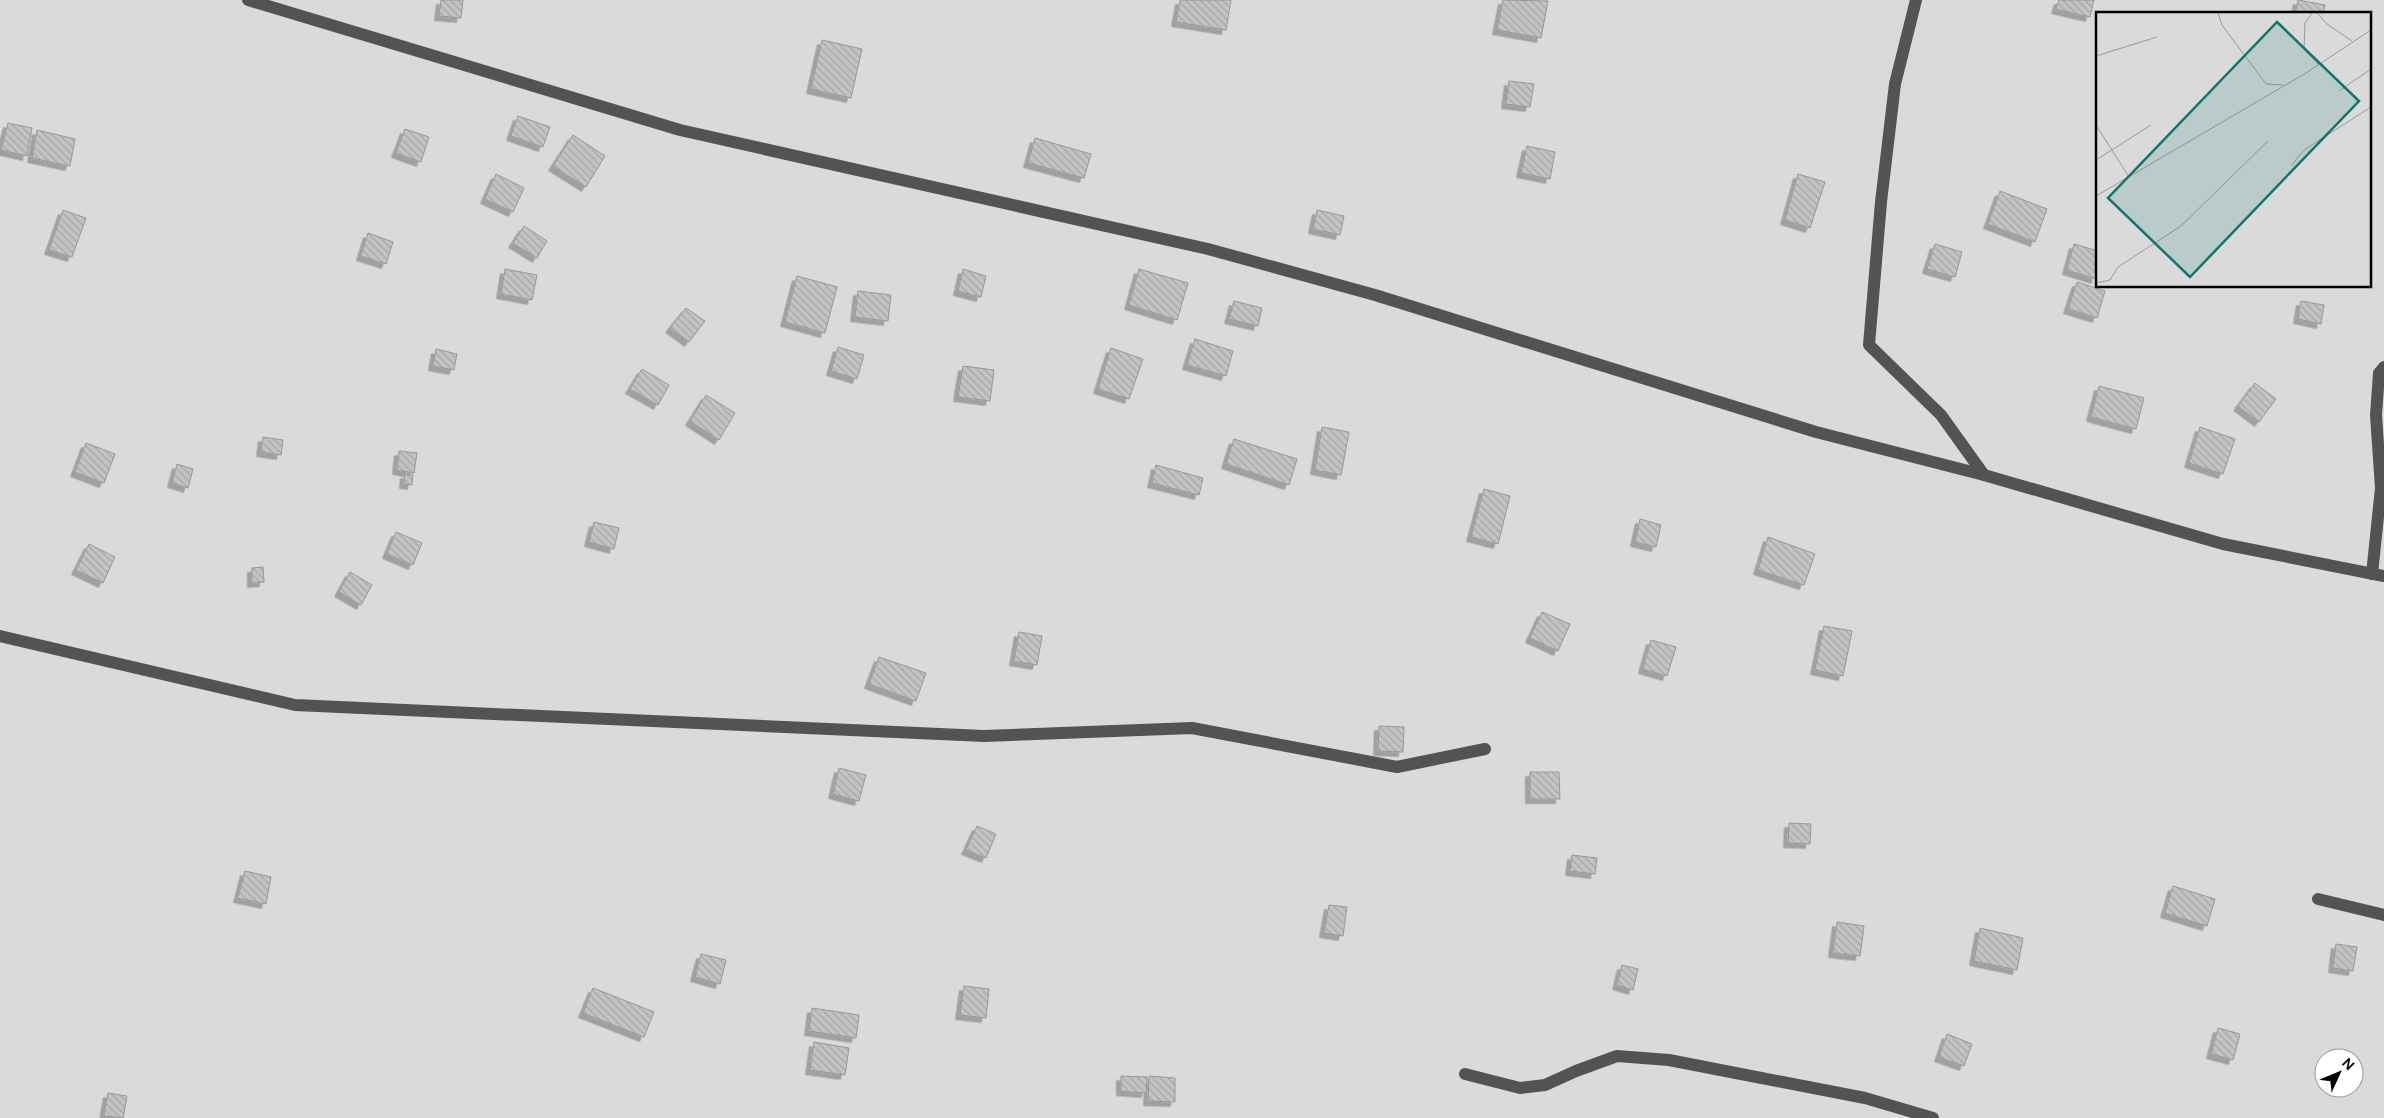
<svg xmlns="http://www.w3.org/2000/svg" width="2384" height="1118" font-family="'DM Sans',sans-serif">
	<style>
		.grass { fill: #dadada; fill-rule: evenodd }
		.building { fill: url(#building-back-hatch); stroke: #979797; filter: url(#shadow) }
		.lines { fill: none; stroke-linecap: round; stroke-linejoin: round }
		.minor { stroke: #535353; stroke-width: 12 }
		.inset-road { fill: none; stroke: #999; stroke-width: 1 }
		.view { fill: #0f766e; fill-opacity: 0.15; stroke: #0f766e; stroke-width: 2.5 }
		.inset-edge { fill: none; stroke: #000; stroke-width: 2.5 }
	</style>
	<defs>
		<pattern id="building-back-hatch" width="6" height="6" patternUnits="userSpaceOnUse" patternTransform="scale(1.25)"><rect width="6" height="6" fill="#c3c3c3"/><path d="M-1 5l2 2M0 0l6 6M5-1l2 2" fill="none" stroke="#a6a6a6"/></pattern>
		<filter id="shadow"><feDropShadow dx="-4.5" dy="4.5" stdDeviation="0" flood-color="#0004"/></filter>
	</defs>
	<rect width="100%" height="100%" fill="#fff"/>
	<path class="grass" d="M0,0H2384V1118H0ZM2098,14H2370V286H2098ZM2324,1058H2354V1088H2324Z"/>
	<g class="building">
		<polygon points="441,0 463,0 461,18 439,16"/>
		<polygon points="1180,0 1231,0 1226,30 1176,22"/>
		<polygon points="1503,0 1548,1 1541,38 1497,30"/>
		<polygon points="2059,0 2094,0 2090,17 2056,9"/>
		<polygon points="2298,0 2325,5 2323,14 2295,14"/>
		<polygon points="822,40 862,49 851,98 811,89"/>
		<polygon points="1509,81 1534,84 1530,107 1506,104"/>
		<polygon points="518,116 550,127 543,147 511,136"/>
		<polygon points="8,123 32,128 27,156 1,150"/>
		<polygon points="405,129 429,137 421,162 396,153"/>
		<polygon points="37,130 75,139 70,166 32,158"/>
		<polygon points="573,135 605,156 586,187 553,166"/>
		<polygon points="1035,138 1091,154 1084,178 1028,163"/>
		<polygon points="1527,146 1555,152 1550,179 1521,173"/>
		<polygon points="496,174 524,188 513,212 485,199"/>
		<polygon points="1798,174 1825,182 1810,228 1785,220"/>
		<polygon points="2000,191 2047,209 2035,242 1988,224"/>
		<polygon points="63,210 86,218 72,257 49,250"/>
		<polygon points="1317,210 1344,216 1340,235 1313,229"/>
		<polygon points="524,226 547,241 537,258 513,243"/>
		<polygon points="368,233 393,242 386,264 361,256"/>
		<polygon points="1935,244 1962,252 1955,277 1927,269"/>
		<polygon points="2074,244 2098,251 2096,279 2067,270"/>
		<polygon points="505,269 537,275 532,300 501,294"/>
		<polygon points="963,269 986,276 981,297 958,291"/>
		<polygon points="1139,269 1188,283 1177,320 1129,305"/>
		<polygon points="797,276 837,287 825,333 785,322"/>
		<polygon points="2077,282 2105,291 2097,318 2068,309"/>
		<polygon points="858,291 891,295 888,321 855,317"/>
		<polygon points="1234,301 1262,308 1258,326 1229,319"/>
		<polygon points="2301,301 2324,305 2321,324 2298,319"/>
		<polygon points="686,308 705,321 689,342 670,328"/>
		<polygon points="1195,339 1233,351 1226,376 1187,365"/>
		<polygon points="838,347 864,355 857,379 831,371"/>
		<polygon points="1111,348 1143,359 1129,399 1098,389"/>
		<polygon points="436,349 457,354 454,370 433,366"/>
		<polygon points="963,366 994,370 990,401 958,397"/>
		<polygon points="642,369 669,385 658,405 630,389"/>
		<polygon points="2255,383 2276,399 2259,422 2238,406"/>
		<polygon points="2099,386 2144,398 2136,429 2091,417"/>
		<polygon points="706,395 735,413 719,440 690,421"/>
		<polygon points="1322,427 1349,432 1341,475 1315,470"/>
		<polygon points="2200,427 2235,439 2223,474 2189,463"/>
		<polygon points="263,437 283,440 281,455 261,452"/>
		<polygon points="1234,439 1297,459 1289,485 1226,464"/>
		<polygon points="86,443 115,454 104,483 75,472"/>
		<polygon points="399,451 417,453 414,473 397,470"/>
		<polygon points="177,464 193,469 188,488 172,483"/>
		<polygon points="1156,465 1203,478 1199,495 1152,483"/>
		<polygon points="405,474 413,475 412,485 404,484"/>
		<polygon points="1484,489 1510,496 1498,544 1471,537"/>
		<polygon points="1640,519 1661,525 1656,547 1635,542"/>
		<polygon points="594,522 619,528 614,549 589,542"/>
		<polygon points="396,532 422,543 413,565 387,554"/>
		<polygon points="1768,537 1815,554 1804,585 1758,570"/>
		<polygon points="89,544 115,557 103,583 76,570"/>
		<polygon points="263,567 264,582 252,583 252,568"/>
		<polygon points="350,572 372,585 361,605 339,592"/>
		<polygon points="1542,612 1570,624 1558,651 1530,638"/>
		<polygon points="1824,626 1852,631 1843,676 1815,670"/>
		<polygon points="1019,632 1042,636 1037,665 1014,661"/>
		<polygon points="1651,640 1676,647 1667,676 1643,669"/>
		<polygon points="879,657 926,673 916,701 869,684"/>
		<polygon points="1379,726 1404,727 1403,752 1378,751"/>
		<polygon points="839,768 866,775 859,801 833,794"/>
		<polygon points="1530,772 1559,772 1560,799 1530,799"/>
		<polygon points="1789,823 1811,824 1810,844 1788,843"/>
		<polygon points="977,826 996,834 986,858 966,850"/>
		<polygon points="1572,855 1597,858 1595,874 1570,871"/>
		<polygon points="245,871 271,877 266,904 238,898"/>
		<polygon points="2173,886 2215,899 2207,926 2165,913"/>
		<polygon points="1329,905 1347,907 1343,936 1324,933"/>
		<polygon points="1837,922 1864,926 1860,956 1833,953"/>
		<polygon points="1980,928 2023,938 2017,970 1974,961"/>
		<polygon points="2336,944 2357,947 2353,971 2333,968"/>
		<polygon points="701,954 726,960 720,984 695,977"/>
		<polygon points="1622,965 1638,969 1633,990 1617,985"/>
		<polygon points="964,986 989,989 986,1018 960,1015"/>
		<polygon points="593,988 654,1012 644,1037 583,1013"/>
		<polygon points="812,1008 859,1015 856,1038 809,1031"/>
		<polygon points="2218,1028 2240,1034 2233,1060 2211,1054"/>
		<polygon points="1947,1034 1972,1044 1964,1066 1939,1057"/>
		<polygon points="814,1042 849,1048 845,1075 810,1070"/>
		<polygon points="1121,1076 1147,1077 1146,1093 1121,1091"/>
		<polygon points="1149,1076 1175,1078 1175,1102 1148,1101"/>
		<polygon points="108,1093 127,1096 123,1118 104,1116"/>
	</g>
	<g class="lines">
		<g class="minor">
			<polyline points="248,0 680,130 1208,249 1375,295 1816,432 1984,475 2223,544 2384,576"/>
			<polyline points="1916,0 1895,84 1881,202 1869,345 1941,415 1984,475"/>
			<polyline points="2372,574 2381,488 2376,415 2379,373 2384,367"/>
			<polyline points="0,636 295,705 984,736 1192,728 1397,767 1485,749"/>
			<polyline points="2318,899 2384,915"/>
			<polyline points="1465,1074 1520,1088 1545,1085 1576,1071 1617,1056 1669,1060 1865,1098 1933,1118"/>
		</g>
	</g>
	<g transform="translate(2096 12)">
		<rect width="275" height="275" fill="#fff"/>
		<path d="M0,1H275V274H0Z" fill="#dadada"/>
		<path class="inset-road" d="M122,1L126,13L170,72L187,73M216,1L209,11L208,37L222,52M221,1L231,12L256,29M0,44L61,25M243,79L275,57M0,113L33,165M0,148L55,113M195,154L208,138L275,95M0,184L210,61L275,18M0,271L14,268L22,255L85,214L172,129"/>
		<path class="view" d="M181,10L263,89L94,265L12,186Z"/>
		<rect width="275" height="275" class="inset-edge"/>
	</g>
	<g transform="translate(2339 1073) rotate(46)"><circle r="24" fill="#ffffff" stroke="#999999"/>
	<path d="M0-4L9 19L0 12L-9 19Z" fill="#000000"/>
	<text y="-8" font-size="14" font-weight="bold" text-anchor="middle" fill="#000000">N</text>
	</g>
</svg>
